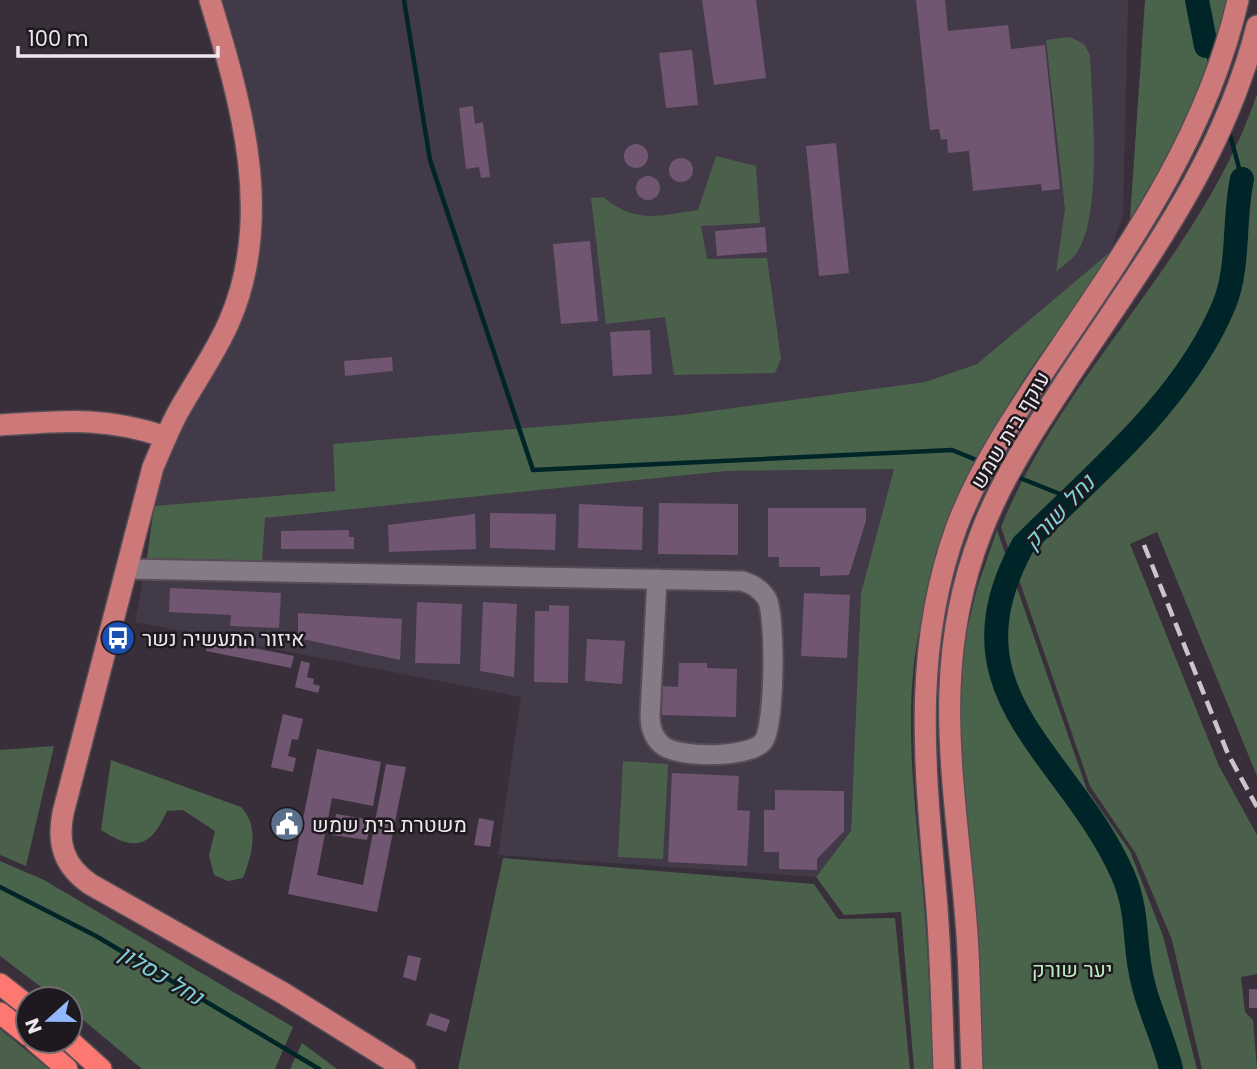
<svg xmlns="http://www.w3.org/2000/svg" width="1257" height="1069" font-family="Poppins,Heebo,sans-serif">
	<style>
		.industrial { fill: #433a49 }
		.green { fill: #4a604a }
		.forest { fill: #49644a }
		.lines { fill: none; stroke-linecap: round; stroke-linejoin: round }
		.stream { stroke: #002529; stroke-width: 4.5 }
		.river { stroke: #002529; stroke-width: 24 }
		.building { fill: #705671 }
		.minor-casing { stroke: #564d56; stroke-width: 23 }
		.major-casing { stroke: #564d56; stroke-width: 24 }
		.highway-casing { stroke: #564d56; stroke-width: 24 }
		.minor { stroke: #867a87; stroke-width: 19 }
		.major { stroke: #cd7979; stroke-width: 21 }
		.highway { stroke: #fc7870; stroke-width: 21 }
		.rail { stroke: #cbc4cb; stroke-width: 4.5; stroke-dasharray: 14 7; stroke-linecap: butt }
		.labels { text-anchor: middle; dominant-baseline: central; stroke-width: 5; stroke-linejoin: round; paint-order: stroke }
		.street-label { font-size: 21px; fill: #eee7ee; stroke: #1d191e }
		.poi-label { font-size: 21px; fill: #eee7ee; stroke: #1d191e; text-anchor: start }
		.park-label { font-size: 21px; fill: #bbedbc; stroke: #1d191e }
		.water-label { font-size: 23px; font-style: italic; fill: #7fd4db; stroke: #1d191e }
	</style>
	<rect width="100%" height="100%" fill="#392f3a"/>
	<g class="industrial">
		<polygon points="223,0 1128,0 1123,215 1110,252 977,364 925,382 681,415 333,445 335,491 149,507 179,431 249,281 261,166 249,91"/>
		<polygon points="894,469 861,593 851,831 816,877 498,855 521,697 135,622 147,558 261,561 264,518 727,471"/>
	</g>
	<g class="green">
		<path d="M1070,37L1084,44L1090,55C1092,101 1103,218 1076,254C1071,260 1063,266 1056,272L1065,209L1046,40Z"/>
		<path d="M1257,94V776L1157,532L1130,544L1219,766L1257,835V974L1241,977L1245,1012L1253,1020L1257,1069H1202L1172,940L1136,854L1090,786L1001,527C1064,371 1203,255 1257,94Z"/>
		<path d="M716,156L756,166L760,223L701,226L707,259L767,258L781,359L775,373L674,375L665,317L606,324L591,198L603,197C636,224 658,216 698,210Z"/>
		<polygon points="54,746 26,866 0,855 0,750"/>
		<polygon points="623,761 668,764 663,859 618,857"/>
		<polygon points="503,858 814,884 838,919 895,918 910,1069 458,1069"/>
		<polygon points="0,1029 49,1069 0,1069"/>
	</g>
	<g class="forest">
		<polygon points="1145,0 1228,0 1217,48 1187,124 1130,219"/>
		<path d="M1110,252L1108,262C1078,304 1046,344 1019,387C971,462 921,584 913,673C906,751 918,828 924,905C929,960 930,1015 933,1069H914L901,912L844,915L816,877L851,831L861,593L894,469L727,471L265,518L262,561L147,558L154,506L335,491L333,444L681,415L925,382L977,364Z"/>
		<polygon points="997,530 1087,790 1130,851 1163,936 1197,1069 980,1069 953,750 960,661 977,588"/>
		<path d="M111,760L241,807C260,827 252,855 243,878L228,881L214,875L209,855L215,831L183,810L167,811C150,849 134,851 101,830Z"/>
		<polygon points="0,861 44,880 293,1027 275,1069 142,1069 70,1009 70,999 57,999 0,956"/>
		<polygon points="302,1043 337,1069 290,1069"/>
	</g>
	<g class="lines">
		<g class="stream">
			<polyline points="404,0 430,160 533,470 952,450 979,461"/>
			<polyline points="1206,46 1211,65"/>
			<polyline points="1229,131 1242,179"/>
			<polyline points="1020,478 1070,498"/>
			<polyline points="0,887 96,936 319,1069"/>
		</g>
		<g class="river">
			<polyline points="1197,0 1206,46"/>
			<path d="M1171,1069C1164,1039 1150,1013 1143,983C1133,946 1140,915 1123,875C1068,751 941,695 1023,545C1095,473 1184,401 1224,305C1240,266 1233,220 1242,179"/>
		</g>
	</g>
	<g class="building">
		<polygon points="702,0 756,0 766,78 714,85"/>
		<polygon points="916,0 945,0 948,31 1008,25 1011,49 1045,45 1060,189 1042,191 1041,184 973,191 969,151 948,153 947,139 941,140 939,129 930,130"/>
		<polygon points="692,50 698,105 666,108 659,53"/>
		<polygon points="473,106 475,124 483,122 490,177 481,178 479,167 466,169 459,108"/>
		<polygon points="836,143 849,273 819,276 806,146"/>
		<circle cx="636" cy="156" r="12"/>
		<circle cx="681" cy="170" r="12"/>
		<circle cx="648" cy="188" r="12"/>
		<polygon points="765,227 767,252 717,256 715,231"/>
		<polygon points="590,241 598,321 561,324 553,244"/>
		<polygon points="650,330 652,374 613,376 610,332"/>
		<polygon points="392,357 393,371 345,376 344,361"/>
		<polygon points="659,503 738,504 738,555 658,554"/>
		<polygon points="579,504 643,507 642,550 578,548"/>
		<polygon points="768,508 866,508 866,521 849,575 820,576 820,567 779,567 779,557 768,557"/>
		<polygon points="490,513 556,514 555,550 490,548"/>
		<polygon points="475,514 476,549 389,552 388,525"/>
		<polygon points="349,530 349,537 354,537 354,549 281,549 281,531"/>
		<polygon points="170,588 281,593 279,628 230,626 231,615 169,612"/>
		<polygon points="804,593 850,595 847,658 801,656"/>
		<polygon points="417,602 462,604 460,664 415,663"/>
		<polygon points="483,602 517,604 514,677 480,671"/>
		<polygon points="549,605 569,606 568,683 534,682 535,611 549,611"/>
		<polygon points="298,613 402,619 400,660 298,638"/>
		<polygon points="208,639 294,656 291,668 206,651"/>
		<polygon points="587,639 625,641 622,684 585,681"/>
		<polygon points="301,661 310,663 307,677 314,679 313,684 320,686 318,693 295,687"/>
		<polygon points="679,663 707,663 707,668 737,669 736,717 662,715 663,686 678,687"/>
		<polygon points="283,714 303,719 298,740 292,739 288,756 296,758 293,772 271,767"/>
		<polygon points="317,749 381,762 373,806 332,798 317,875 363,885 386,764 406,767 377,912 288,894"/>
		<polygon points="672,773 739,776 737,810 750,811 747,866 668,862"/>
		<polygon points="775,790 844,791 844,831 817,859 817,870 779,869 779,852 764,852 764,810 775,810"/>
		<polygon points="336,814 371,820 367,840 332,835"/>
		<polygon points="479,818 494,821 490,847 474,845"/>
		<polygon points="408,955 421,958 416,981 403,977"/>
		<rect x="1249" y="989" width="8" height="19"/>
		<polygon points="430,1013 450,1020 446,1032 426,1025"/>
	</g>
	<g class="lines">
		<g class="minor-casing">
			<path id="minor" d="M127,569L742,581C753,584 761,589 767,599C776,617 775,728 763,742C748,758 683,758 665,747C654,740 650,728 650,715L657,579"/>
		</g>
		<g class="major-casing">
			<g id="major">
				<path d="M210,0C241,102 275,217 229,322C215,354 194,383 177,414C168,431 161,449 153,467L63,813C57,844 64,866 90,884L283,993L405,1069"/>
				<path d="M0,425C63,421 105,416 166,437"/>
				<path d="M944,1069C942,1015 941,961 937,908C926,776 910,654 957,526C982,461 1022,404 1061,346C1135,237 1208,131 1238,0"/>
				<path d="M972,1069C970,1024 970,979 967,934C957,791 927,673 981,533C1003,475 1038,424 1072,372C1147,259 1223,160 1257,26"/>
			</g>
		</g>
		<g class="highway-casing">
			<g id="highway">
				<polyline points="0,984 28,1006"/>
				<polyline points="0,1013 28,1035"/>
				<polyline points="35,1041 67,1069"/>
				<polyline points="70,1041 101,1069"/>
			</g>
		</g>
		<use href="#minor" class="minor"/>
		<use href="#major" class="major"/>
		<use href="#highway" class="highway"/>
		<polyline class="rail" points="1144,545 1228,754 1257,807"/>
	</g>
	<defs>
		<g id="bus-disc" transform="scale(1.75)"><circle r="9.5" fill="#1a4fb4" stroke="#1d191e"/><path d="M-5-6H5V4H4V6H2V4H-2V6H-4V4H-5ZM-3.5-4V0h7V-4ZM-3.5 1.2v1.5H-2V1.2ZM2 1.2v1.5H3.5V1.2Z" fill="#fff"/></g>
		<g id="civic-disc" transform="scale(1.75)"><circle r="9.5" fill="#5c6f8a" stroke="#1d191e"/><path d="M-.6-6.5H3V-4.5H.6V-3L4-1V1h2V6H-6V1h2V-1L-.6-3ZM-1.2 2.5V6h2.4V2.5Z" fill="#fff"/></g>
	</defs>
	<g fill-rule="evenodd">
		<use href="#bus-disc" x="118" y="638"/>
		<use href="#civic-disc" x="287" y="824"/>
	</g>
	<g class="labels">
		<g class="street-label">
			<text transform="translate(1010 430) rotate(-59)">עוקף בית שמש</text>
		</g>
		<g class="poi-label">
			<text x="142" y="638">איזור התעשיה נשר</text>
			<text x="312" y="824">משטרת בית שמש</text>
		</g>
		<g class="park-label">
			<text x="1072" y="969">יער שורק</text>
		</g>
		<g class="water-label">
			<text transform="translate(1059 512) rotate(-47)">נחל שורק</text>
			<text transform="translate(161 975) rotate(31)">נחל כסלון</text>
		</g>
	</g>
	<g transform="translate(49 1020) rotate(249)"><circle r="33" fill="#1d191e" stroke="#716b71" stroke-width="2"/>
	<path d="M0-5L12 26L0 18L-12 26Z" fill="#92b7fd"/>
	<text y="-10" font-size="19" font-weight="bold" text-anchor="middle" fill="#eee7ee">N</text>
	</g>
	<path d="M18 46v10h200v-10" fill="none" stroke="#eee7ee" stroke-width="3.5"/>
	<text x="28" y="46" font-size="21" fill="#eee7ee" stroke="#1d191e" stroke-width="5" paint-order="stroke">100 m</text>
</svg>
